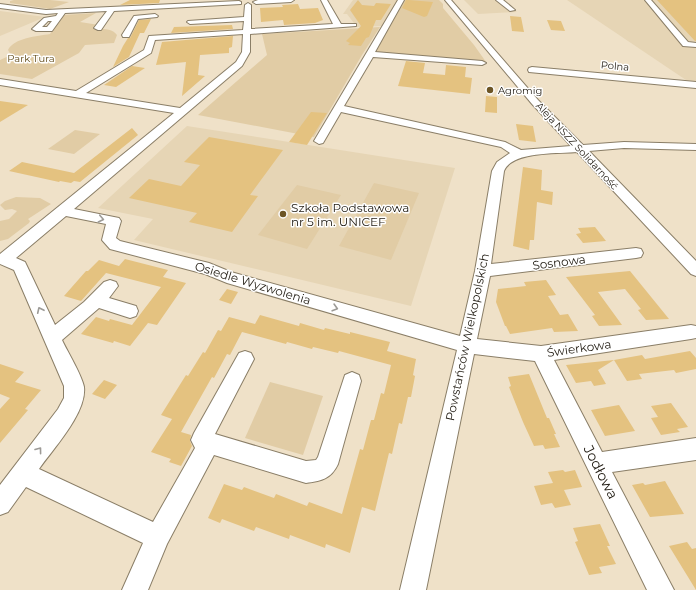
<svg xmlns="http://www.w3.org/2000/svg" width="696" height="590" font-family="Montserrat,sans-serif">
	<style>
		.built { fill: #e6d5b5 }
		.green { fill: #e1cca5 }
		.building { fill: #e4c280 }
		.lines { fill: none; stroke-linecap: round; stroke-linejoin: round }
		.minor-casing { stroke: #8a7e67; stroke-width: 2 }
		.minor { fill: #fff; fill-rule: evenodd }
		.oneway { stroke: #9d9b97 }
		.poi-dot { fill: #6d5525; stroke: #fff; stroke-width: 1.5 }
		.labels { text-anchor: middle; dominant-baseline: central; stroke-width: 3; stroke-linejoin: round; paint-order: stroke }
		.far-park-label { font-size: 10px; fill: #5f4815; stroke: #fff }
		.far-street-label { font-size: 10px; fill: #262118; stroke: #fff }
		.far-poi-label { font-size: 10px; fill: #262118; stroke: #fff; text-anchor: start }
		.poi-label { font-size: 12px; fill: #262118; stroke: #fff; text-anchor: start }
		.street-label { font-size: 12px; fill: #262118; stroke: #fff }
		.near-street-label { font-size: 14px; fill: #262118; stroke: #fff }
	</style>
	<rect width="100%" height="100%" fill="#efe1c8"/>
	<g class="built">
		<polygon points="353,0 398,0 382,26 357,27 347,14 343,14"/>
		<polygon points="464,0 501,0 517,12 478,14"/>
		<polygon points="567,0 696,0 696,82 689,82"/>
		<polygon points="0,11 45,17 0,36"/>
		<polygon points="187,126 455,168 411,306 134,240 153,219 98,208"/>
	</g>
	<g class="green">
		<polygon points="14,0 50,0 69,2 50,9 10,3 10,1"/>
		<polygon points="405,0 439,0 443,4 443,8 474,45 486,62 373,53"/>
		<path d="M96,13L80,22L99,25L96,29C103,29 112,28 117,35L114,43L85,45L79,53L32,79L0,74V60L11,55L8,50C14,38 37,36 50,34L63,15Z"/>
		<polygon points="380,27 362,55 314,137 198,115 267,55 262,34"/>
		<polygon points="75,130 100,134 74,154 48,149"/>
		<polygon points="374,183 419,193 391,260 339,246"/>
		<polygon points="297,185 341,195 307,249 258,235"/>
		<polygon points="16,197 40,198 51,204 28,219 30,221 29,223 8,239 0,241 0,221 9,219 17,211 12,209 5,210 0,205 5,201"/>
		<polygon points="270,382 323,396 303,455 245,438"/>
	</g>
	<g class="building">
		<polygon points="130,0 160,0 159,3 120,5"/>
		<polygon points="358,0 362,5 374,6 376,3 391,4 381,20 376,20 369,37 366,38 361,46 348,45 350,43 346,41 361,26 350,10"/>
		<polygon points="406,0 409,0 433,2 427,16 424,17 402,8"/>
		<polygon points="657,0 696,0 696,41 695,41"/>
		<polygon points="298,4 300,9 318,8 323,20 315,23 284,25 283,20 261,22 260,8 283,7 282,5"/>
		<polygon points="510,16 521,17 524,32 512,31"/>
		<polygon points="151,19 144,33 140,33 129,57 113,67 123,46 128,38 130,38 139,20"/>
		<polygon points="547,20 561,21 565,31 551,30"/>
		<polygon points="232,25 233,29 171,33 174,27"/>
		<polygon points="233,36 232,47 229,48 229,53 200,55 198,75 205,76 182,96 186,62 156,65 162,42"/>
		<polygon points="406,61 425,63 423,73 445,75 446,65 466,67 465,77 472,78 470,94 398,86"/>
		<polygon points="132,66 145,68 116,87 104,85"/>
		<polygon points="486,96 497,97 497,113 485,112"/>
		<polygon points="0,101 28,105 0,122"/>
		<polygon points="311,112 327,113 307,145 289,142"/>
		<polygon points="516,124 533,126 536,142 519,140"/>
		<polygon points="132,128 138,135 80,182 74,181 71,183 60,181 59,182 9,171 22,162 74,173"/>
		<polygon points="209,137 283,150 250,195 258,196 232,232 189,222 197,213 129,198 149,179 181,186 200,165 184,162"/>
		<polygon points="523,167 542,170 541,190 553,192 552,205 537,202 534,240 530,240 529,250 513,246"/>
		<polygon points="595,227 606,241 583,243 576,234 581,233 578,228"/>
		<polygon points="125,259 168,270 163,277 186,283 157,325 148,323 130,346 114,341 113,343 81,334 96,317 109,321 110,319 132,325 161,287 106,273 81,301 64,296 86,271 88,271 99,260 119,266"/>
		<polygon points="630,271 669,319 646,320 638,310 641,309 625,289 598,292 622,325 599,326 592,316 595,315 566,277"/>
		<polygon points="546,280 556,295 548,296 560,315 568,314 578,331 554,332 552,328 510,334 506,326 505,326 496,302 498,289 526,286 524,282"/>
		<polygon points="227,289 238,292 231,304 219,300"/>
		<polygon points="260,315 299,326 300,323 324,330 325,328 350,334 350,332 390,342 387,351 416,359 413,375 415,376 411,397 408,397 402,424 399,423 392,454 389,453 375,511 362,507 350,553 326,544 325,548 290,535 289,539 256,527 254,531 222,519 220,523 208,518 224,484 242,490 244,487 274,498 276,494 307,506 309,502 342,514 360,449 363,450 371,420 374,420 381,393 384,394 391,365 339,351 338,353 313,347 312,349 287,342 286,344 242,332 230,355 227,354 214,378 212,377 181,432 191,435 190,441 192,446 181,466 169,462 171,459 151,452 172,419 161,415 186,375 188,376 203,352 205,353 218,330 221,331 229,317 255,324"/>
		<polygon points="690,351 696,358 696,369 676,373 674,370 639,374 642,379 627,381 614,360 642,355 645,359"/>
		<polygon points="614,360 598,370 606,384 594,386 591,381 576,383 566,365"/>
		<polygon points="0,364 24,372 15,382 41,390 25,409 28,410 0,443 0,409 10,398 0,394"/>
		<polygon points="529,374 547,418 549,418 556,434 554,434 560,447 545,449 543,445 534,446 523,422 509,387 511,386 508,377"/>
		<polygon points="104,380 117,385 105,399 92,394"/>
		<polygon points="671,403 688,427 677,429 680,432 661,435 651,418 658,417 651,406"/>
		<polygon points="619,405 635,431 605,436 591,410"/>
		<polygon points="563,470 565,472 575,470 582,487 564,490 571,505 555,508 552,503 541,505 534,486 553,483 548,472"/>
		<polygon points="665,481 684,514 650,517 632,485 643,483 645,485"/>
		<polygon points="600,524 610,546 607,546 616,564 599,567 602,573 589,575 575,542 578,541 573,528"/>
		<polygon points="687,542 692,549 696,548 696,590 669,546"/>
	</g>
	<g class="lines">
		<g class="minor-casing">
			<g id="minor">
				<polygon points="294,0 291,2 256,4 253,2 258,0"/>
				<path d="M321,0H327L341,24H356V26L250,34V52L242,66L74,209L119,218L121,221L116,238L120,241L209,263L231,272L460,336L475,271L492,171L497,162L510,153L501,147L341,112L323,143L319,144L314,141L398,0H404L375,52L482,61L486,63L482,65L373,57L344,106L505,142L521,150L571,146L532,104L445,0H451L538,100L583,145L624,142L696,144V150L624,148L589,151L696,261V276L691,274L577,152C557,154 512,151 504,171L491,264L636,248L641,249L643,253L641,257L636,258L490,276L477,339L541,346L691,325L696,326V338L691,339L554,360L602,452L696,438V460L612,472L674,590H647L535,361L474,354L426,590H400L457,350L227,283L205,274L110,249L102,240L106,224L66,216L16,258L25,262L55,325L84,302L104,282L110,280L116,282L118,286L109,298L136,306L138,311L136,316L130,318L99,308L62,340C67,351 82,375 84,387C87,413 53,449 39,469L153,522L195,448L191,440L194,433L239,353L245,351L251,353L254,359L215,434L306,461L316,460L318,457L345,375L352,372L359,375L361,381L338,464C331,479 321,481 306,483L214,455L167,544L148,590H122L143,543L26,487L8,512L0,515V485L58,409L64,398V386L14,270L0,264V254L174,113L0,85V79L76,91L144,50L149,36L243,30L244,21L190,24L187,22L188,21L244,17L245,5L248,3L251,5V29L333,24ZM243,34L242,52L236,62L180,108L86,93L151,53L155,40Z"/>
				<polygon points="496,0 503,0 515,10 510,11"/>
				<polygon points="645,0 651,0 688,42 696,43 696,47 683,46"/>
				<path d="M239,1L241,2V4L114,11L101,30H98L94,28L107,11L65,13L52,31H36L32,29L44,18L56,16L58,13L46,14L0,8V4L46,10ZM48,21H52L47,27H42Z"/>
				<polygon points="155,14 158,16 157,17 138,19 129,37 123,37 122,35 134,16"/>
				<polygon points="532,67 696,82 696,88 529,72 528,70 529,68"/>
			</g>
		</g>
		<use href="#minor" class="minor"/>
	</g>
	<defs><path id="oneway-chevron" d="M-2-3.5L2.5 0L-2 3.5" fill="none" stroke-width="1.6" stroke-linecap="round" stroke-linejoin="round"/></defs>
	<g class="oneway">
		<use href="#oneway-chevron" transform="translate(101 219) rotate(12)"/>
		<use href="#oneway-chevron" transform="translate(335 308) rotate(16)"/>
		<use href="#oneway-chevron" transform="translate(40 310) rotate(-115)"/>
		<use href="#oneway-chevron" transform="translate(39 450) rotate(-53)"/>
	</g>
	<g class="poi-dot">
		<circle cx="490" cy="90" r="4"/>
		<circle cx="283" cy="214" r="4"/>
	</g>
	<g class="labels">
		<g class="far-park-label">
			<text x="31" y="58">Park Tura</text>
		</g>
		<g class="far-street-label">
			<text transform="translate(615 66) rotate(5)">Polna</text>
			<text transform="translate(577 146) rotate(47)">Aleja NSZZ Solidarność</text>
		</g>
		<g class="far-poi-label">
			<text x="498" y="90">Agromig</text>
		</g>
		<g class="poi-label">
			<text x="291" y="207">Szkoła Podstawowa<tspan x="291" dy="14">nr 5 im. UNICEF</tspan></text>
		</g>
		<g class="street-label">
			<text transform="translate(559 262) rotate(-7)">Sosnowa</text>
			<text transform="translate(253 283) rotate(17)">Osiedle Wyzwolenia</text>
			<text transform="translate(467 337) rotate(-78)">Powstańców Wielkopolskich</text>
			<text transform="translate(579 348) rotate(-8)">Świerkowa</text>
		</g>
		<g class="near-street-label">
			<text transform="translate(601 472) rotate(63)">Jodłowa</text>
		</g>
	</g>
</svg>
